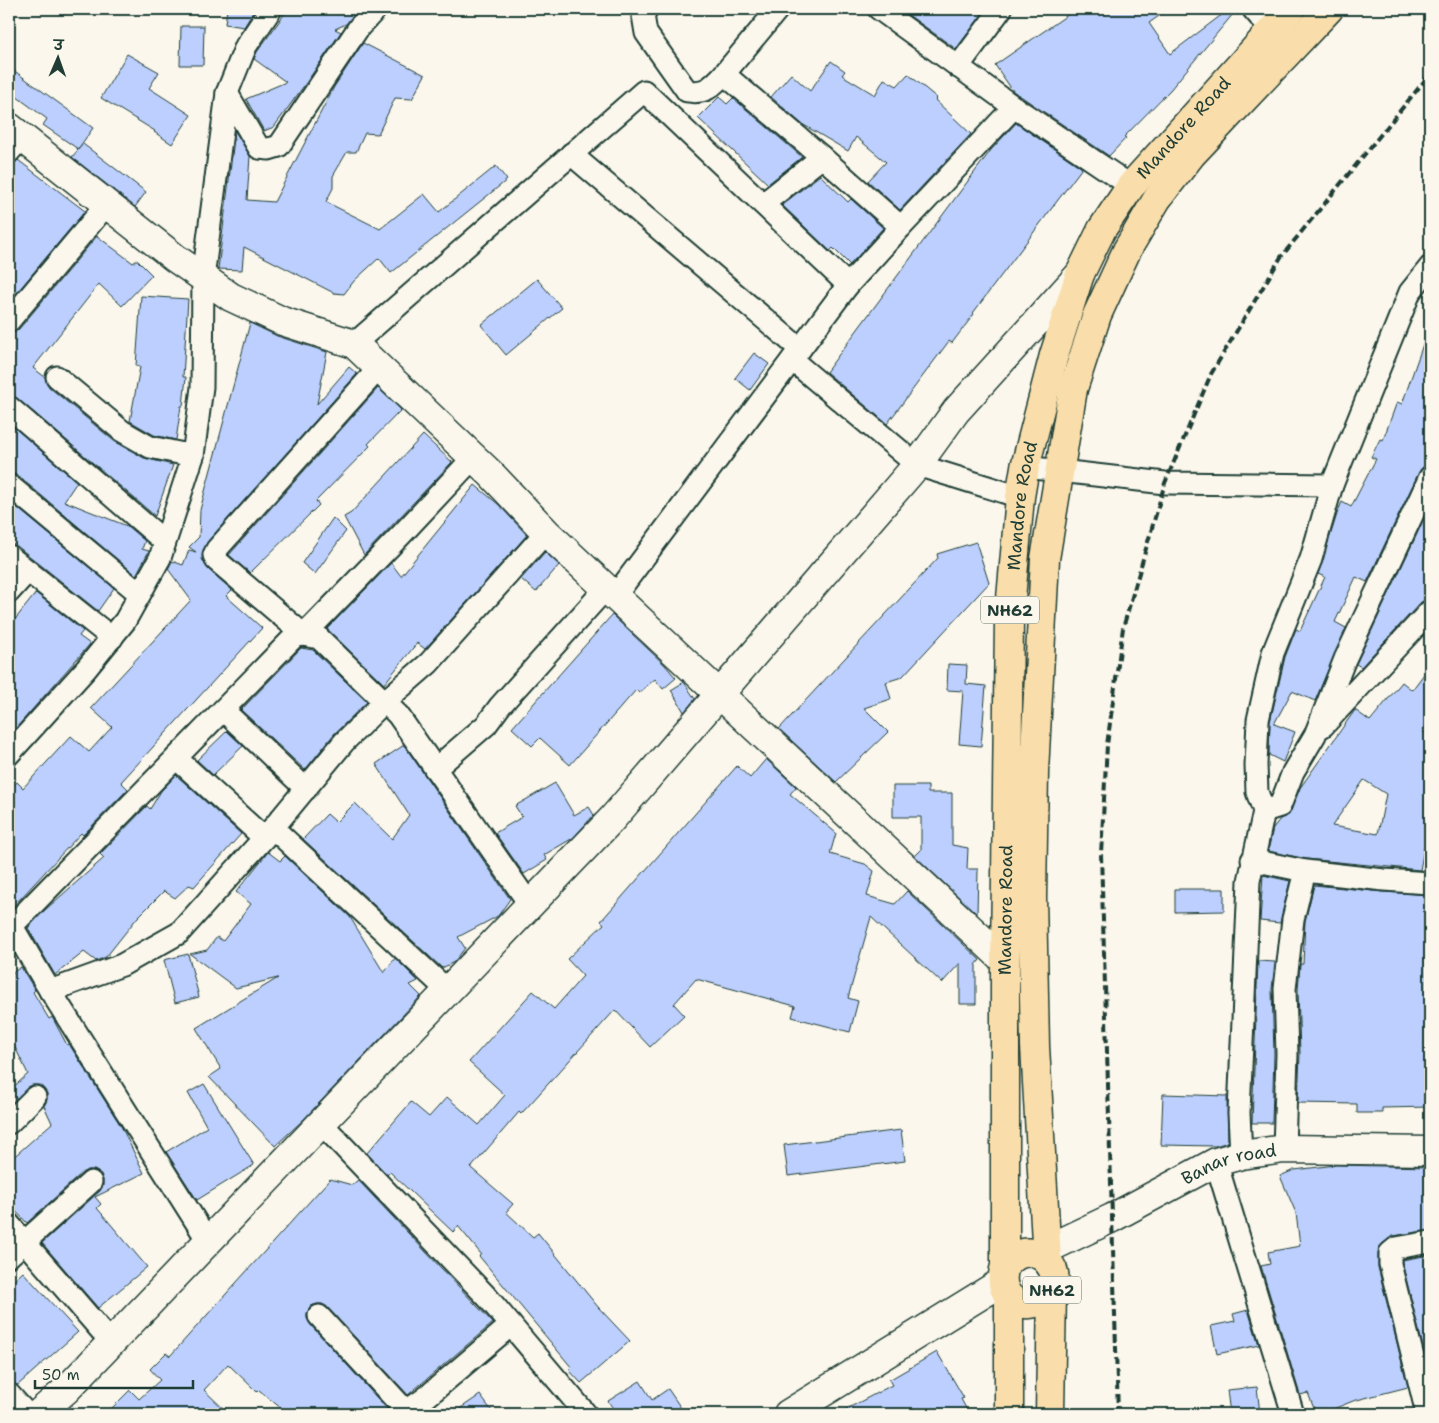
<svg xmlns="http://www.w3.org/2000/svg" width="1439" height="1423" font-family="'Shantell Sans','Playpen Sans Deva',sans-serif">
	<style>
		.building { fill: #bccfff; stroke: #1f3d34; fill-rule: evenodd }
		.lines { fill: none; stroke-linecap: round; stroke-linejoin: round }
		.street-casing { stroke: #1f3d34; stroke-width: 25 }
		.secondary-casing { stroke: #1f3d34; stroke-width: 31 }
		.highway-casing { stroke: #1f3d34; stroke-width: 31 }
		.street { stroke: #fbf7ec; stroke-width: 21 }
		.secondary { stroke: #fbf7ec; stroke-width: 28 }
		.highway { stroke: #f9deab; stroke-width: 28 }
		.rail { stroke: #1f3d34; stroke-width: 4; stroke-dasharray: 8 4; stroke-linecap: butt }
		.labels { text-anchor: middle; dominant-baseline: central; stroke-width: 4.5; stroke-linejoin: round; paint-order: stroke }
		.shield { fill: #fbf7ec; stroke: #61756b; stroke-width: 1 }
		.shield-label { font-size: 16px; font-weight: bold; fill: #1f3d34 }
		.street-label { font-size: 18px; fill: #1f3d34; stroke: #fbf7ec }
	</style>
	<rect width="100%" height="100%" fill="#fbf7ec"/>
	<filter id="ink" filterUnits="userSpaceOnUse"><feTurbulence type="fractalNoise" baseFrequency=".02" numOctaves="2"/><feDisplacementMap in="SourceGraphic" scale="10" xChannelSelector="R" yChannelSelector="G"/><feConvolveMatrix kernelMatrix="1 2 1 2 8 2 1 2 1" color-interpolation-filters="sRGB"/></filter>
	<g filter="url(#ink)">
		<g class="building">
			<polygon points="227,9 255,9 244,27 225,24"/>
			<polygon points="288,9 359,9 346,24 335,29 341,32 306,83 274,127 264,131 246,99 286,82 254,59 257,52"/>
			<polygon points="900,9 986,9 956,49"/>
			<polygon points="1076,9 1169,9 1149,23 1170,54 1228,10 1233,14 1170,90 1124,137 1126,138 1109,156 1013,91 995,65"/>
			<polygon points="181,26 204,26 203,65 180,65"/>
			<polygon points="363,43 425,75 412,99 395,98 378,134 365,133 356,152 347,152 333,176 333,188 326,202 380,229 424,194 439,212 496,166 507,180 391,273 379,258 354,281 344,294 334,293 244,247 242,270 218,269 235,131 250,156 247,200 274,202 334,87"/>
			<polygon points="127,54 159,72 149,88 191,115 172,144 154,132 155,131 101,98"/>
			<polygon points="831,61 845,71 842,75 875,95 884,79 897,86 908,74 937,98 935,100 971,134 900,210 868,181 886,162 856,137 848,151 802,124 771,97 791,74 810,91"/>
			<polygon points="9,67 93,128 78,149 43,125 47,119 9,91"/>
			<polygon points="719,97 727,104 733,98 802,157 768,184 698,118"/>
			<polygon points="1016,123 1082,168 973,313 974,314 952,343 949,341 887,424 826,372 991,150"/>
			<polygon points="83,144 146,192 135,207 72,157"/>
			<polygon points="18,160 85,211 9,302 9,169"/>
			<polygon points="820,175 848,202 851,199 883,228 850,265 833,248 830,251 782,205"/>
			<polygon points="97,236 133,263 137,260 152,275 122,306 99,284 33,368 45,377 49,387 114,441 144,458 173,465 155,516 17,398 9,395 9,333 14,333 19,329"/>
			<polygon points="537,279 562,308 506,355 481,325"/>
			<polygon points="141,296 188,299 183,377 186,377 183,406 181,406 176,440 154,435 130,421 140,367 136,366"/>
			<polygon points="250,323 277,336 327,352 317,404 349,367 357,374 208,541 203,550 202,559 208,569 232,590 226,596 262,628 121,782 128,789 83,835 81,833 9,911 9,791 17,782 23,788 71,736 89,752 112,727 91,708 191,600 168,569 172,561 183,565 189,550 196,552 189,547 199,537 200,510"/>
			<polygon points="1428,330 1430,331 1430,465 1423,467 1419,472 1367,582 1356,577 1335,622 1346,628 1315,701 1292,691 1274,724 1295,732 1283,762 1269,755 1270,722 1285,657 1296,629 1300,631 1325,577 1318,574 1338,511 1342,502 1351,507 1376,459 1371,457 1380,439 1383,440 1397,402 1402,404"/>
			<polygon points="754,353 769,364 750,390 735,378"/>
			<polygon points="378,388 401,410 368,444 370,446 316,501 319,505 250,573 229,555"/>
			<polygon points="9,423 77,482 64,501 127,526 145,541 142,549 149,551 136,575 17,475 9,473"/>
			<polygon points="423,435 452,462 364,555 344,517 351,513"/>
			<polygon points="475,485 498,504 527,535 425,649 417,643 384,684 327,629 391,563 401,576"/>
			<polygon points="9,501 114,588 98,611 17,546 9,544"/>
			<polygon points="1430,506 1430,599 1421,602 1361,667 1356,664"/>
			<polygon points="333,518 346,531 315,574 302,563"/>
			<polygon points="976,542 989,583 902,677 886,682 891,699 864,708 888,732 836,782 779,729 938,558 937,554"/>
			<polygon points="545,552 559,565 536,592 521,579"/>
			<polygon points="36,593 83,631 79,636 90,644 9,736 9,627"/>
			<polygon points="612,615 665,665 676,678 663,689 655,679 639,693 636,690 570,765 540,738 532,746 512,728"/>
			<polygon points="301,648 313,650 367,702 334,734 305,770 241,710"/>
			<polygon points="948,664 967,665 966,684 986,686 981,746 959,744 963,691 947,690"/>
			<path d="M1430,666V721L1422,731L1430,736V817L1420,870L1307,859L1268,851L1273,828L1280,819L1289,815L1300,788L1355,710L1370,721L1402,682L1412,690ZM1364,780L1386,794L1378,834L1332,826Z"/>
			<polygon points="684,682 695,699 684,712 671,690"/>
			<polygon points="227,731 243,746 213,775 197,760"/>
			<polygon points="404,745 510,899 498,916 458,937 465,948 454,962 442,968 303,839 327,814 336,822 355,803 392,839 409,815 376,764"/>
			<polygon points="766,759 796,787 790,794 836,833 830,854 865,864 874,871 867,896 895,904 907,891 980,960 976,965 976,1004 960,1004 960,963 942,983 871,917 848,998 858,1001 850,1032 792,1017 795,1006 696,979 674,1004 684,1015 650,1047 615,1010 521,1114 519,1112 471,1168 513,1204 506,1212 533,1237 538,1233 598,1307 630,1341 581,1383 569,1370 572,1368 479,1256 481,1254 458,1226 453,1232 390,1172 387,1175 367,1153 411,1102 429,1117 447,1097 479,1125 505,1095 469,1062 533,991 554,1009 583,976 567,959 604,924 601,921 737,766 750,778"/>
			<polygon points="176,775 241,834 194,887 189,885 175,898 164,891 137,918 106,957 96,961 84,952 55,975 28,928 45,910 104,858 100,854 147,806 150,809 161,791"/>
			<polygon points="555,783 574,815 589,807 594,815 573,838 544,855 547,860 524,874 495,833 522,817 515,806"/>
			<polygon points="893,786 928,786 928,793 952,793 952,845 968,848 967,869 978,869 977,914 915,856 921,850 921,817 893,817"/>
			<polygon points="268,852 280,861 285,856 350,917 384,973 395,958 418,981 410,985 421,996 303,1120 275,1146 209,1077 221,1069 196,1028 278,978 236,988 190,954 207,950 217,937 223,941 251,904 236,892"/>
			<polygon points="1263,875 1290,881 1280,923 1260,921"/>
			<polygon points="1314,885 1383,892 1430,895 1430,1107 1382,1108 1382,1113 1357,1113 1357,1104 1298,1103 1300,1054 1298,990 1300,964 1303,964 1305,921"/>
			<polygon points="1175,889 1224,889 1224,911 1175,912"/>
			<polygon points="188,954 199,997 175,1003 164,960"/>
			<polygon points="1258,961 1275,962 1272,989 1274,1054 1272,1123 1252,1123"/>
			<polygon points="21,967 35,990 33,992 49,1019 52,1017 67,1045 69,1044 121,1126 144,1173 95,1197 101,1204 97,1208 147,1267 98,1308 42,1243 100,1191 103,1186 103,1180 101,1174 94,1170 88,1170 83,1172 27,1223 9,1204 9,1161 52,1123 44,1106 47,1100 47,1093 43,1088 39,1085 32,1085 27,1088 9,1106 9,1091 28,1074 9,1035 9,975"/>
			<polygon points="204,1084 254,1165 197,1200 166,1152 207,1127 188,1093"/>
			<polygon points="1163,1094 1227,1096 1228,1142 1215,1146 1161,1145"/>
			<polygon points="901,1130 905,1161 788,1176 784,1145"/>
			<polygon points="1336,1165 1430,1167 1430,1230 1393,1236 1382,1244 1378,1253 1378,1267 1408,1387 1353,1401 1321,1414 1316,1414 1308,1393 1300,1395 1261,1266 1270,1264 1268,1252 1300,1246 1296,1213 1280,1176 1294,1170"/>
			<polygon points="330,1179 352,1185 358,1180 493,1323 408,1395 328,1308 322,1304 317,1304 311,1306 307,1313 307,1318 310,1324 388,1410 384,1414 288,1414 259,1390 257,1392 228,1364 204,1390 229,1414 106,1414 130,1390 139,1399 160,1380 150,1369 166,1353 170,1356"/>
			<polygon points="1430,1255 1430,1375 1402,1262 1402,1260"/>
			<polygon points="23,1272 78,1332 18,1385 9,1382 9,1285"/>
			<polygon points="1248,1310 1259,1345 1217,1354 1211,1326 1235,1321 1233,1314"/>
			<polygon points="937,1352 964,1398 961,1399 969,1414 837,1414 892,1385 889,1380"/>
			<polygon points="640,1381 652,1400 668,1389 685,1414 617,1414 608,1401"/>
			<polygon points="1257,1387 1260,1414 1230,1414 1227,1390"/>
			<polygon points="480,1395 494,1414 452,1414"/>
		</g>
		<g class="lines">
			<g class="street-casing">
				<g id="street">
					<path d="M647,9L643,15L646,33L687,91C706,94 711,87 724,74"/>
					<polyline points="778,9 724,74 822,157 901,227 848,285"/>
					<polyline points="879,9 1014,107 1131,186"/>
					<polyline points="1253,9 1272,31"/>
					<polyline points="958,67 1001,9"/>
					<polyline points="227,93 246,46 271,9"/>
					<polyline points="9,152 22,137"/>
					<polyline points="571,154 800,349"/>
					<polyline points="763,204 822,157"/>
					<polyline points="901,227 1014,107"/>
					<polyline points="9,321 107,204"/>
					<polyline points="354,344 644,91 848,285 615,596"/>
					<polyline points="792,360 917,465 1020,497"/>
					<polyline points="379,368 217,549 214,555 216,560 304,635 400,536 474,457"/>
					<polyline points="57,377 122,431 150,447 193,456"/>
					<polyline points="9,407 165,542"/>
					<polyline points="1025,467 1165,483 1332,485 1410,292 1430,267"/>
					<polyline points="9,485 140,594"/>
					<polyline points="1332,485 1311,559 1273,653 1258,720 1256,765 1257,792 1264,811 1280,806 1293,772 1315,735 1345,659 1430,477"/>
					<polyline points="9,556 112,638"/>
					<polyline points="9,592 28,571"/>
					<polyline points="223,710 306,789"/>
					<polyline points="1323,726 1430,611"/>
					<polyline points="9,754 86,669 125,621 160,558 193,456 202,387 203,278 227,93 259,148 269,149 279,146 359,27 376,9"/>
					<polyline points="176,758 264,838"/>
					<polyline points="435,769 486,725 500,706 607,587"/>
					<polyline points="273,828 448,991"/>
					<polyline points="1252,860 1305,871 1293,919 1285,989 1287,1054 1284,1149"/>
					<polyline points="1305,871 1384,880 1430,883"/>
					<polyline points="50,991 122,965 179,933 273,828 344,742 384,702 429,663 546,532"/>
					<polyline points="9,1123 35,1097"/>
					<polyline points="321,1123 488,1298 586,1414"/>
					<polyline points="1241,1155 1239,1113 1249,881 1264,811"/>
					<polyline points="1216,1162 1293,1414"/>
					<polyline points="9,1224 111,1342"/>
					<polyline points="208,1241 46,984 12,926 295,636 304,635 319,638 398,715 530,905"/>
					<polyline points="9,1256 91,1182"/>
					<polyline points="319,1316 406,1411"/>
					<polyline points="9,1394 27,1414"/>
					<polyline points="402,1414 424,1399 511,1325"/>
					<polyline points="1427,1414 1390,1264 1390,1253 1396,1248 1430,1242"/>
				</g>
			</g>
			<g class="secondary-casing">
				<g id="secondary">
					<polyline points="9,127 175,258 231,297 282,321 354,344 491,474 546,532 1005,961"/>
					<path id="s1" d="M1047,1249L1112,1218L1216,1162L1241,1155L1284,1149L1430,1151"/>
					<polyline points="38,1414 66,1390 612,819 917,465 956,411 1080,274"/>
					<polyline points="788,1414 1002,1282"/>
				</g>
			</g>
			<g class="highway-casing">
				<g id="highway">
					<polyline points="1047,1260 1035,1046 1032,897 1034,772 1045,559 1073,389 1097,315 1127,250 1157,199 1192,154 1329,9"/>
					<path id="s2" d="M1005,1266C1035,1228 1075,1280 1043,1300C1037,1303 1031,1305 1024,1304C1005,1301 999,1283 1005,1266V961L1009,621L1020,497L1025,467L1054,355L1080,274L1102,229L1131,186L1291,9"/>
					<polyline points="1009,1297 1009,1414"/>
					<polyline points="1050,1414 1052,1290"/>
				</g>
			</g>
			<use href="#street" class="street"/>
			<use href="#secondary" class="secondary"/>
			<use href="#highway" class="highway"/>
			<polyline class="rail" points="1118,1414 1101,854 1107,745 1123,628 1165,483 1211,374 1281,257 1430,74"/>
		</g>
	</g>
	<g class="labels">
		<g class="shield">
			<rect x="981" y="596.5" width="58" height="27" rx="4"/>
			<rect x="1023" y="1276.5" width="58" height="27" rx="4"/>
		</g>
		<g class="shield-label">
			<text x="1010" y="610">NH62</text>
			<text x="1052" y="1290">NH62</text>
		</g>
		<g class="street-label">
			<text stroke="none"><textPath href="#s2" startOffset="1344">Mandore Road</textPath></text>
			<text stroke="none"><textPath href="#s2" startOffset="924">Mandore Road</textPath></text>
			<text stroke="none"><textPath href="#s2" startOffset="519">Mandore Road</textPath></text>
			<text stroke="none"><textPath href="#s1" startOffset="202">Banar road</textPath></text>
		</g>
	</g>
	<rect width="1439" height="1423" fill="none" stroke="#fbf7ec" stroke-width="30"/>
	<rect x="15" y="15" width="1409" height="1393" fill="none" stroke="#1f3d34" stroke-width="2" filter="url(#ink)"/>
	<g transform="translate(58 58) rotate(2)" stroke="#fbf7ec" stroke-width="4" paint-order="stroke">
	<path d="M0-4L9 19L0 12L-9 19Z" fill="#1f3d34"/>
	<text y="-8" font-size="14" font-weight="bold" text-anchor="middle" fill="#1f3d34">उ</text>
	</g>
	<path d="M35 1380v8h158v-8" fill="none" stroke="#1f3d34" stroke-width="2.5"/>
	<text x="42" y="1380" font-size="15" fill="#1f3d34" stroke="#fbf7ec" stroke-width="4" paint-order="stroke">50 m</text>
</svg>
